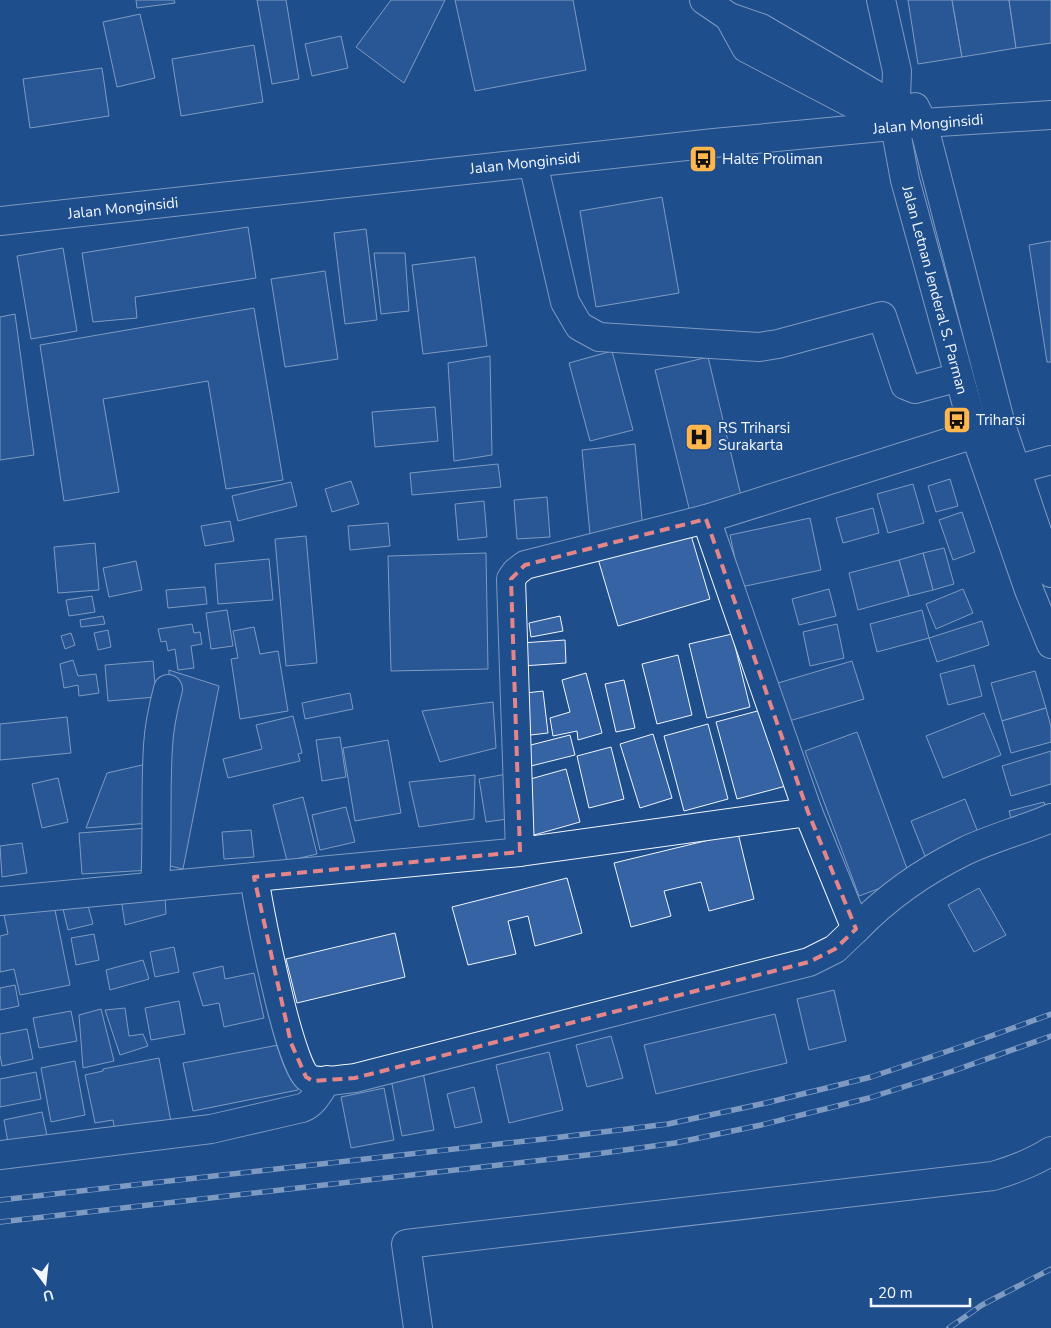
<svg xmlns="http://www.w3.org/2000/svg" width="1051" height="1328" font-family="'Nunito Sans',sans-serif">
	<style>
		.building { fill: #3563a3; stroke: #f2f6ff }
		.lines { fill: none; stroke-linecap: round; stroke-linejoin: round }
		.minor-casing { stroke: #f2f6ff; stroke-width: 30 }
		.major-casing { stroke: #f2f6ff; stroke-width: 30 }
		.minor { stroke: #1f4e8c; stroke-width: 28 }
		.major { stroke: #1f4e8c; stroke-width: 28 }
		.rail-casing { stroke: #f2f6ff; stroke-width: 5.5 }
		.rail { stroke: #1f4e8c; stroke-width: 4; stroke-dasharray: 11; stroke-linecap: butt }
		.marked { fill: none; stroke: #e38589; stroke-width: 4; stroke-dasharray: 10 6; stroke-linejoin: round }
		.labels { text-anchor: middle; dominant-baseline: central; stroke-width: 4; stroke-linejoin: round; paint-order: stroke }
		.street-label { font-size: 15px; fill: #f2f6ff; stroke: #1f4e8c }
		.poi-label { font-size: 15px; fill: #f2f6ff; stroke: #1f4e8c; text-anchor: start }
	</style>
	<rect width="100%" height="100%" fill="#1f4e8c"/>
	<g class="building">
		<polygon points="136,0 174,0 175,3 137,8"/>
		<polygon points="257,0 286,0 299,79 272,84"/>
		<polygon points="391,0 445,0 404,83 356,47"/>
		<polygon points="455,0 573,0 586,70 475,91"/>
		<polygon points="908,0 952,0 962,57 918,64"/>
		<polygon points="952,0 1009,0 1016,48 962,57"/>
		<polygon points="1009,0 1051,0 1051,43 1016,48"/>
		<polygon points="140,14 155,78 117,87 103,22"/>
		<polygon points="341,36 348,68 312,76 305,44"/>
		<polygon points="254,45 263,102 181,116 172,59"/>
		<polygon points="102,68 109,116 30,128 23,79"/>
		<polygon points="662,197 679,293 596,307 580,211"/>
		<polygon points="248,227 256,278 135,297 137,318 93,322 82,253"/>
		<polygon points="366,229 377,320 345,324 334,233"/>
		<polygon points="1051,241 1051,362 1047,362 1029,245"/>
		<polygon points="63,248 77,331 31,339 17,256"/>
		<polygon points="374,253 405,253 409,311 381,314"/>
		<polygon points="475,257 487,346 423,354 412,265"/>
		<polygon points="325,271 338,359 285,367 271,279"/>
		<polygon points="254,308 283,480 226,489 208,381 103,399 119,492 64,501 40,345"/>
		<polygon points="15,314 34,455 0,460 0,317"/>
		<polygon points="612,351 633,430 590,441 569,363"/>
		<polygon points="490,356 492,455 454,461 448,363"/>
		<polygon points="708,357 743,504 691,516 655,370"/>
		<polygon points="435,407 438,441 375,447 372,412"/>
		<polygon points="635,444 643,530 590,534 582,450"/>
		<polygon points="498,464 501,487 412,495 410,473"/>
		<polygon points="950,479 958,506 936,512 928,486"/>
		<polygon points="351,481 359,504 332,512 325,489"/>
		<polygon points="291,482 297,506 238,521 232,496"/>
		<polygon points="913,484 924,523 888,533 877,494"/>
		<polygon points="547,497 550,537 517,539 514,500"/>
		<polygon points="484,501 487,537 458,540 455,504"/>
		<polygon points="873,508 879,533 843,543 836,518"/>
		<polygon points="962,512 975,552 953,560 939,520"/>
		<polygon points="810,518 821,570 741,587 730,535"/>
		<polygon points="230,521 234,541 205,546 201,526"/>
		<polygon points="388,523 390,546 350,550 348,526"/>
		<polygon points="690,532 710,599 618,626 598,559"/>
		<polygon points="306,536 317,663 286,666 275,539"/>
		<polygon points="95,543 99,590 58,593 54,547"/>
		<polygon points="944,548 954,584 933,590 923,553"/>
		<polygon points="486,553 488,669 391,671 388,556"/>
		<polygon points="923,553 933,590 909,596 899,560"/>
		<polygon points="269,559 273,600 218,604 215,564"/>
		<polygon points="899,560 909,596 858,610 849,573"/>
		<polygon points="136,561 142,590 109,597 103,568"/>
		<polygon points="205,587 207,604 168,608 166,590"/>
		<polygon points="829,589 836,616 799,625 792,599"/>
		<polygon points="963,589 973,613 936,629 926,604"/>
		<polygon points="92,596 95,612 69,616 66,600"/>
		<polygon points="227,610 233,646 211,649 206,613"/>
		<polygon points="922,610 929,638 877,652 870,624"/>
		<polygon points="103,616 105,624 81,627 80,620"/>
		<polygon points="560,616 563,631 531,637 529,623"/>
		<polygon points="982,621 989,645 937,662 929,638"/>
		<polygon points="192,624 194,633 200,632 202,644 191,646 194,668 178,670 175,649 168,651 166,641 161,642 158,629"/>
		<polygon points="837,624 844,658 810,666 803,632"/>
		<polygon points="254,627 260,654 278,651 288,711 240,719 231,659 238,658 233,631"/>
		<polygon points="108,630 111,647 98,650 94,633"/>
		<polygon points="71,633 75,645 65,649 61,636"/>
		<polygon points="732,634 750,707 707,718 689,644"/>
		<polygon points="565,640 566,663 522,666 521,643"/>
		<polygon points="678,655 692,715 657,724 642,664"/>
		<polygon points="73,660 78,676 96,674 99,693 79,696 78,685 64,688 60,664"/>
		<polygon points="153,661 156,697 108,701 105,665"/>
		<polygon points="852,661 864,699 789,721 778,683"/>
		<polygon points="974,665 982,696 948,705 940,674"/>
		<polygon points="169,670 219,686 183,869 170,866"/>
		<polygon points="1035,671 1046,708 1002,721 991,683"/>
		<polygon points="586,673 602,733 578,740 577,731 553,736 550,718 570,712 562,680"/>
		<polygon points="624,680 635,728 616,732 605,684"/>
		<polygon points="543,691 548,733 522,736 517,694"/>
		<polygon points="350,693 353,709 305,719 302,703"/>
		<polygon points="493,702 496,748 440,762 422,711"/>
		<polygon points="1046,708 1051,727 1051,742 1011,753 1002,721"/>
		<polygon points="765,709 786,786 737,799 716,722"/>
		<polygon points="984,713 1001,755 943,778 926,736"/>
		<polygon points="293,716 302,753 298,754 300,761 228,778 223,759 262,749 256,725"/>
		<polygon points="67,717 71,753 0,760 0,724"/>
		<polygon points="708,724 728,799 684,811 664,736"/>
		<polygon points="857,732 910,877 859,896 805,751"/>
		<polygon points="653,734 672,798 640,808 620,744"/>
		<polygon points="570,735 575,755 527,767 523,747"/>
		<polygon points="340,737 346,777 322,781 316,740"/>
		<polygon points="388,740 401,813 355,821 343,748"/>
		<polygon points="611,747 624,799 589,808 577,756"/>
		<polygon points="1051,751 1051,784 1011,796 1002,766"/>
		<polygon points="151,763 150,823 86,828 107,773"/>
		<polygon points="566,769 580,822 534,835 520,782"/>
		<polygon points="507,774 514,818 486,822 479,779"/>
		<polygon points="475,775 474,819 419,827 409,782"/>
		<polygon points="58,778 68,822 42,828 32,784"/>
		<polygon points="303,797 317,854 287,861 273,805"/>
		<polygon points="965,799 979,835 925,856 911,821"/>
		<polygon points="1044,802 1048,817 1013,827 1009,811"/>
		<polygon points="346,807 355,842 320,850 312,815"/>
		<polygon points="148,828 151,870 82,874 79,833"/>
		<polygon points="251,830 254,857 224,859 222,832"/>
		<polygon points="738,833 754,899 709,911 701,882 664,891 671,916 631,927 614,863"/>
		<polygon points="22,843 27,873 2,877 0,846"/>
		<polygon points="567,878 582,933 535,946 528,916 508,921 516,954 468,965 452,907"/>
		<polygon points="979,888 1006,935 974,952 948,905"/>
		<polygon points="165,896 166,914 125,925 121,898"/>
		<polygon points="87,902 93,924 68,930 63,909"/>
		<polygon points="54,905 70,985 20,995 14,969 0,972 0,936 8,934 4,915"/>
		<polygon points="395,933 405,977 297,1003 286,959"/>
		<polygon points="94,934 99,960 76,965 71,938"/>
		<polygon points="174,947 179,972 155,977 150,952"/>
		<polygon points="143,960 149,979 110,990 106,970"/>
		<polygon points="223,966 225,979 254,973 264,1018 224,1027 219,1003 203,1006 193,973"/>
		<polygon points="15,985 19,1006 0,1010 0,988"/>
		<polygon points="834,990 846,1041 809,1050 797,999"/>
		<polygon points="179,1001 185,1034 151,1040 145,1008"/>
		<polygon points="125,1008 129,1036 143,1034 148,1046 120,1055 105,1010"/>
		<polygon points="101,1009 114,1061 83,1068 79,1015"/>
		<polygon points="71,1011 77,1041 39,1048 33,1018"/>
		<polygon points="775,1014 787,1063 656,1094 644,1045"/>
		<polygon points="27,1029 33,1059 2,1066 0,1055 0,1034"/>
		<polygon points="611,1036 623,1078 587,1087 576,1045"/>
		<polygon points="289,1043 298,1090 193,1111 183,1063"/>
		<polygon points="549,1052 563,1110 509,1123 496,1065"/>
		<polygon points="159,1058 172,1127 116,1138 113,1120 95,1123 85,1075 103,1071 103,1069"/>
		<polygon points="75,1061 85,1115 51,1122 41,1068"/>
		<polygon points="36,1072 41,1099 0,1107 0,1079"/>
		<polygon points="423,1072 434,1130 402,1136 391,1079"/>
		<polygon points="474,1087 482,1122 455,1128 447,1094"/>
		<polygon points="384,1088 394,1140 351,1148 341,1097"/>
		<polygon points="42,1112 48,1140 9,1148 4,1120"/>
	</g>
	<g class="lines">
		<g class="minor-casing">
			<g id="minor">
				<polyline points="533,163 565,302 579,326 599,337 759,347 778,344 882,316 905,385 915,389 959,377"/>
				<polyline points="1015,470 1051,460"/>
				<polyline points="706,519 808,812"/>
				<polyline points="520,852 511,579 516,572 525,565 706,519 997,427"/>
				<path d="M254,877C259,908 288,1061 307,1077C315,1085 344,1079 355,1078L809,962L835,949L856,929"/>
				<path d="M155,886C158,840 155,793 158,746C159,727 163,708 168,689"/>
				<path d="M0,901L520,852L808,812L856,929C887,897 924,871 965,851C992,838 1023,830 1051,818"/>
				<path d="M0,1155L211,1129L302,1108C314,1104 320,1090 327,1080"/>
				<path d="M418,1328L406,1244L993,1176C1013,1170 1033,1163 1051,1151"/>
			</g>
		</g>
		<g class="major-casing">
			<g id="major">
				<polyline points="704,0 729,17 746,48 895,126"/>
				<polyline points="881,0 897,71 895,126 905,180 975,434 1029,590 1051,644"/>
				<polyline points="729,17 761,28 891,104"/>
				<polyline points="915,107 923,123 1001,425 1051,573"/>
				<polyline points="0,221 714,143 923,123 1051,115"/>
			</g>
		</g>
		<use href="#minor" class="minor"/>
		<use href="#major" class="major"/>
		<g class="rail-casing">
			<g id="rail">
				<polyline points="0,1200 553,1138 668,1124 766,1103 871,1077 969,1044 1051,1014"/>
				<polyline points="0,1222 596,1154 675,1143 761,1125 869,1098 953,1071 1051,1036"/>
				<polyline points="949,1328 982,1305 1051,1269"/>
			</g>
		</g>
		<use href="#rail" class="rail"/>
	</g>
	<path d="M0 0H1051V1328H0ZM706,519L808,812L856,929L835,949L809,962L355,1078L313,1081L306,1077L291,1043L254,877L520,852L511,579L525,565Z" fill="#1f4e8c" fill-opacity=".55" fill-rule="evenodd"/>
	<path class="marked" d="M706,519L808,812L856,929L835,949L809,962L355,1078L313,1081L306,1077L291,1043L254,877L520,852L511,579L525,565Z"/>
	<defs>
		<g id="bus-square" transform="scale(1.4375)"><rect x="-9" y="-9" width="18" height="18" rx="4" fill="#ffb74d" stroke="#1f4e8c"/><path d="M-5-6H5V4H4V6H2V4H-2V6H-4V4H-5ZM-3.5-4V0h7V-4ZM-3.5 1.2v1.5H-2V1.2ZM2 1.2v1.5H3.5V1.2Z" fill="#111"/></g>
		<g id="hospital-square" transform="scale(1.4375)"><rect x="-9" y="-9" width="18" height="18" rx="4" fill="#ffb74d" stroke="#1f4e8c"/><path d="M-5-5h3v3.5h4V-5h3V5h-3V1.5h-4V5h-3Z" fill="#111"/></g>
	</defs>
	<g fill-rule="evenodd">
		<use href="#bus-square" x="703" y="159"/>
		<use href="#bus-square" x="957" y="420"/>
		<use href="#hospital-square" x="699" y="437"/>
	</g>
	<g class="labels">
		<g class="street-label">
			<text transform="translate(928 124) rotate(-5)">Jalan Monginsidi</text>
			<text transform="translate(525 163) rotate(-6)">Jalan Monginsidi</text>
			<text transform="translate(123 208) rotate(-6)">Jalan Monginsidi</text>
			<text transform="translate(935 290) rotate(75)">Jalan Letnan Jenderal S. Parman</text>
		</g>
		<g class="poi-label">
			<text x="722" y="159">Halte Proliman</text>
			<text x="976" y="420">Triharsi</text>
			<text x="718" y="428">RS Triharsi<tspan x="718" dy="17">Surakarta</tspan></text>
		</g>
	</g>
	<g transform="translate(45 1283) rotate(165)" stroke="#1f4e8c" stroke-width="4" paint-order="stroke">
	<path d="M0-4L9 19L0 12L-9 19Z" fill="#f2f6ff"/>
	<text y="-8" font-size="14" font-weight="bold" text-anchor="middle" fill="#f2f6ff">U</text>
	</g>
	<path d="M871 1298v8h99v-8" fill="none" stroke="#f2f6ff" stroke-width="2.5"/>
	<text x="878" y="1298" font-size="15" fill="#f2f6ff" stroke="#1f4e8c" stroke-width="4" paint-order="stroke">20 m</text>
</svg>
